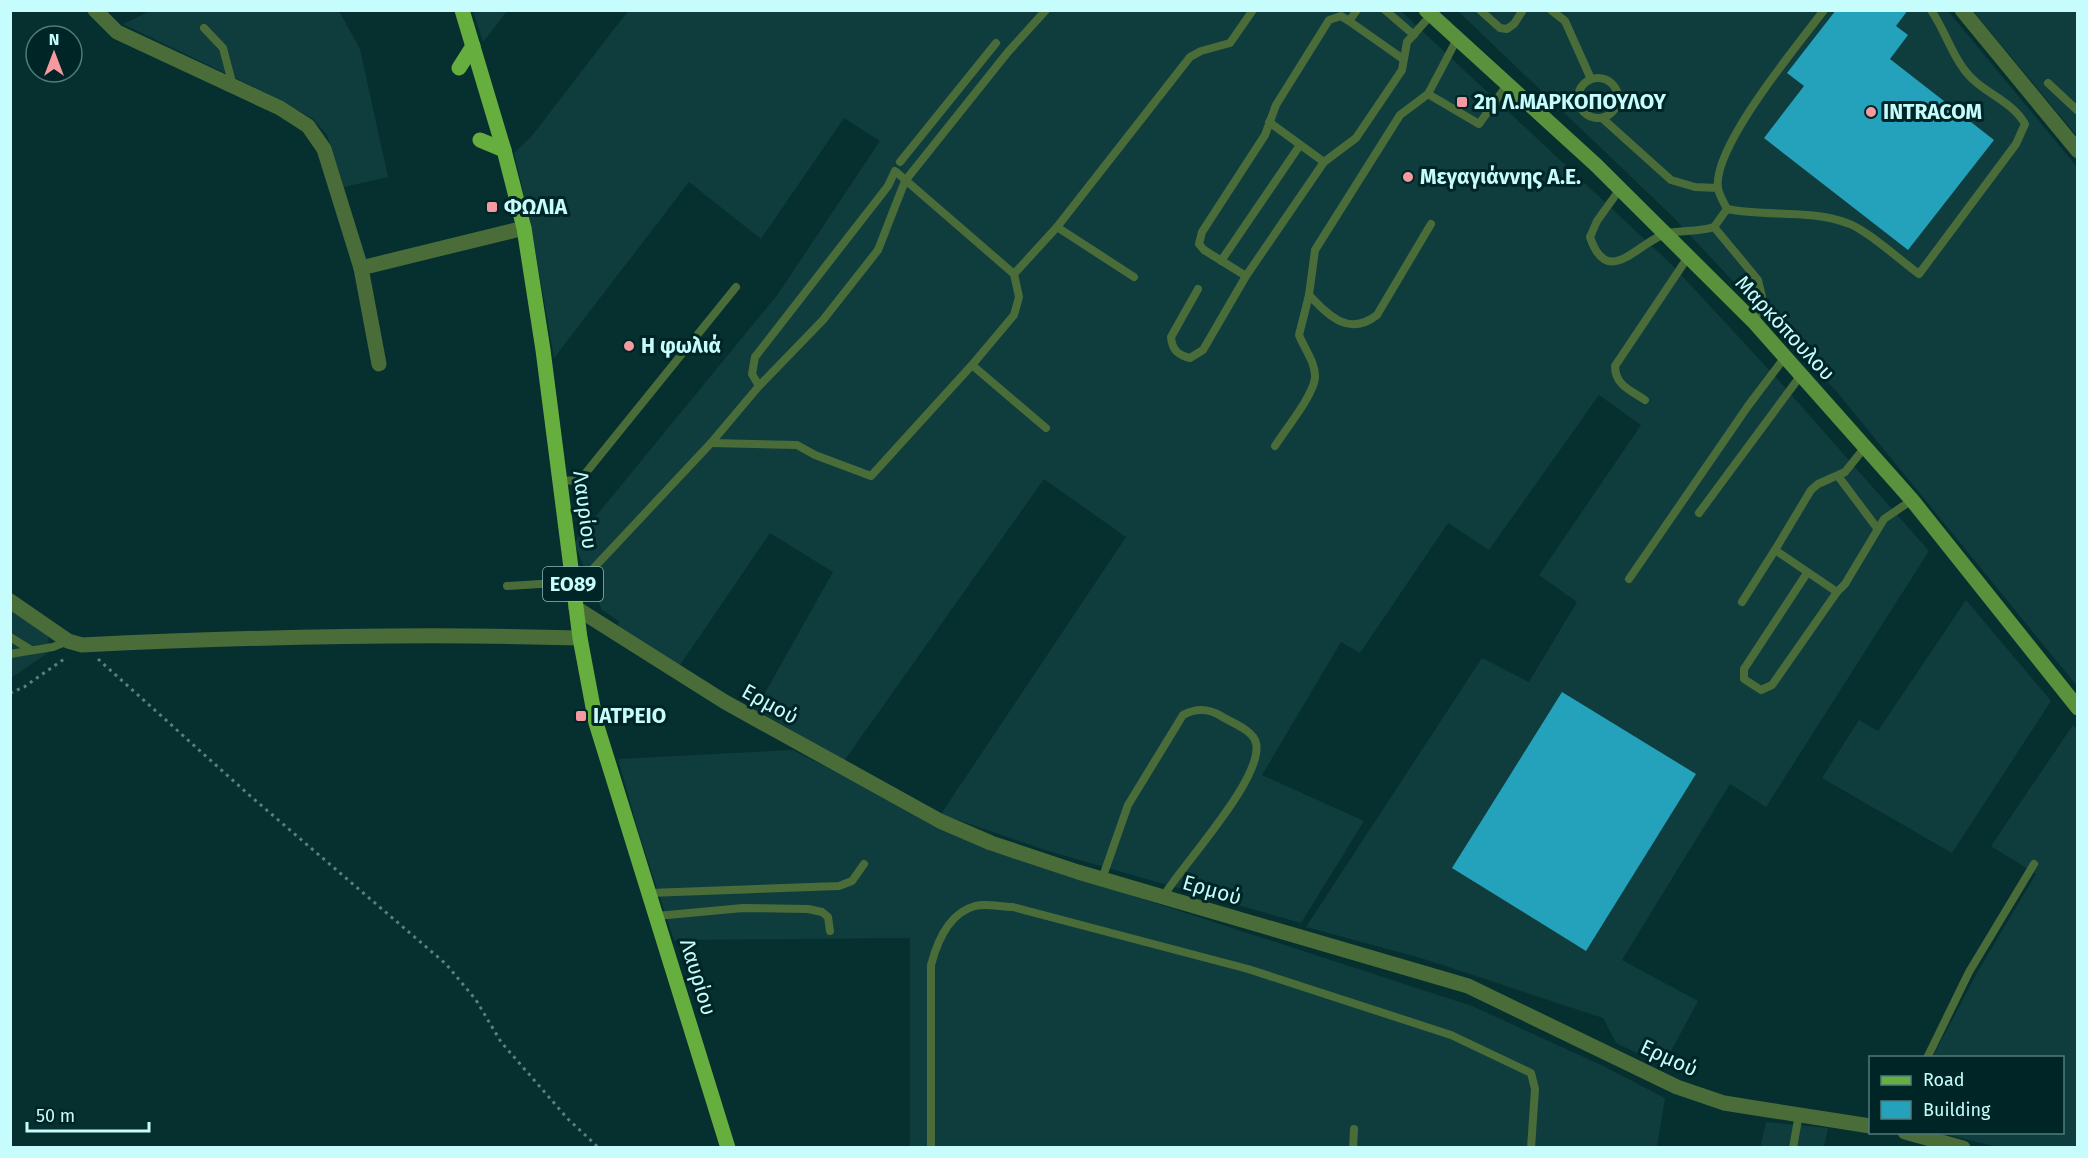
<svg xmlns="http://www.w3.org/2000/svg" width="2088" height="1158" font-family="'Fira Sans',sans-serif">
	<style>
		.built { fill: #0f3d3d }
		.building { fill: #24a1bb }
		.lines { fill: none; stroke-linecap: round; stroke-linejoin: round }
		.path { stroke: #548283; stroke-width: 3; stroke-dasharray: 3 4.5; stroke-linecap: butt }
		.service { stroke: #4a6c39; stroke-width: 8 }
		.minor { stroke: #4a6c39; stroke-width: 15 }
		.tertiary { stroke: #4a6c39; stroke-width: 15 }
		.secondary { stroke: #5a913d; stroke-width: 15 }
		.primary { stroke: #66ae3e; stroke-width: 15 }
		.poi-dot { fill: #f49aa0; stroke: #002526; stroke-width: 2 }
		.labels { text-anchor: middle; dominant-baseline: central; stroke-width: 6; stroke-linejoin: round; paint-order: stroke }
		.shield { fill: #002526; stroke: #8bbcbc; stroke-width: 1.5 }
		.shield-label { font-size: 20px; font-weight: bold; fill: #c6fcfc }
		.poi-label { font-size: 21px; font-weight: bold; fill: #c6fcfc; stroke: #002526; text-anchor: start }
		.street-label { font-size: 21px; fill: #c6fcfc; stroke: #002526 }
	</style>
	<rect width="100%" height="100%" fill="#062f30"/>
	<g class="built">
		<polygon points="150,11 339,11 360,49 388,177 344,187 327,135 313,119 279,99 123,24"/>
		<polygon points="473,11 473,10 507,11 483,42"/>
		<polygon points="628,11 1401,11 1671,264 1773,374 1929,551 1766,807 1730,784 1622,960 1698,1001 1663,1066 1616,1043 1603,1018 1421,958 1306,927 1482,658 1529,682 1577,602 1539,575 1641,425 1599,395 1489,550 1448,523 1360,653 1341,642 1262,775 1364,821 1301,923 1048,851 941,814 1126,537 1044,479 844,761 756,709 833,572 770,533 678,668 618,627 619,621 602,610 574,543 778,294 880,141 844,118 761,239 689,182 554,358 530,220 514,153 531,137"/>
		<polygon points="1458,11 1948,11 2077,167 2077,686 1837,392 1671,215"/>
		<polygon points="1973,11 2077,11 2077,136"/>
		<polygon points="1966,600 2051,701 1952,853 1822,778 1859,720 1878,731"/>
		<polygon points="11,610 48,636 49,652 11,678"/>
		<polygon points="2073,725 2078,730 2077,1147 1998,1147 1940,1133 2062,1132 2062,1058 1932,1058 1978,971 2036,874 1991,846"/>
		<polygon points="793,750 980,846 1472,1006 1601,1065 1665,1098 1657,1147 910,1147 910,938 674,940 639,834 618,759"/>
		<polygon points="1766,1122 1828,1128 1824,1147 1760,1148"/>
	</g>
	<g class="building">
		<polygon points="1836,10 1908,10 1896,26 1908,35 1890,59 1994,140 1908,250 1764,138 1804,86 1787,73"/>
		<polygon points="1562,692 1696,774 1586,951 1452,868"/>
	</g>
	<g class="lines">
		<g class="path">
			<polyline points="98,659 248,794 446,964 476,1000 501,1042 568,1119 599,1148"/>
			<polyline points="10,693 24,687 67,657"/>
		</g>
		<g class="service">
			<polyline points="1357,10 1349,21 1341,16 1329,20 1276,105 1265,135 1202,232 1199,244 1204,250 1246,276 1324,162 1356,138 1402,70 1407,42 1431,15"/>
			<polyline points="1385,10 1414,35"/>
			<polyline points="1480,10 1500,28 1507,29 1514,24 1523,10"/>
			<polyline points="1551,10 1565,21 1591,79"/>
			<polyline points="1349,21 1403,59"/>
			<polyline points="204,28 223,48 233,86"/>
			<circle cx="1598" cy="98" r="20"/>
			<polyline points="2048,83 2078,111"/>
			<polyline points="1428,94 1479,124 1507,85"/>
			<polyline points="1602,118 1671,180 1695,187 1718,188"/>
			<polyline points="1269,122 1324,162"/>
			<polyline points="900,162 996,43"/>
			<path d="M1620,189L1597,221L1590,237C1608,291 1639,240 1668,233C1683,230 1699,232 1714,227L1727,209"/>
			<path d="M1727,209C1766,217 1810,209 1847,223C1866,229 1901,261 1919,274L2016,144L2025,124C2011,99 1979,92 1963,68C1950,50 1944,29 1931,10"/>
			<path d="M1727,209C1724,203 1719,195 1718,188C1712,147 1798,45 1824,10"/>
			<polyline points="1057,227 1134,277"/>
			<polyline points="1714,227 1758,280 1762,297 1755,322"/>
			<polyline points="1221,261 1300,145"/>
			<path d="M1198,289L1171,337C1172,350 1178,355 1190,358L1203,350L1246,276"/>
			<path d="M1309,295C1329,316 1349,337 1377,315L1431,224"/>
			<polyline points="972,365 1046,428"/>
			<polyline points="759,386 752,374 755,357 888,186 895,171 1014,274 1057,227 1190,57 1201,51 1230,43 1253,10"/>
			<path d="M1645,400C1630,390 1615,385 1615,366L1688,257"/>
			<polyline points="711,443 797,445 815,455 871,476 972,365 1014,315 1019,297 1014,274"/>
			<path d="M1275,446C1285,430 1313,396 1315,378C1316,363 1304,348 1299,335L1309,295L1315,250L1400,115L1428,94L1457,39"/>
			<polyline points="1865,447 1845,472 1818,484 1811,490 1775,550 1837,592 1845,584 1884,519 1912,500"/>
			<polyline points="1838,476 1877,528"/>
			<polyline points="560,481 580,480 736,287"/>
			<polyline points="1699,513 1801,375"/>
			<polyline points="1807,573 1744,669 1744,679 1761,690 1772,685 1837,592"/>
			<polyline points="1629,579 1748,406 1785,357"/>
			<polyline points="507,586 573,582"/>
			<polyline points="575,588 711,443 759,386 823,320 878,250 905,181 1008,52 1046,10"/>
			<polyline points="1742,602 1775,550"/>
			<polyline points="10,637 31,650"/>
			<polyline points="10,654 53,647 68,641"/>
			<path d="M1102,879L1128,805L1183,715C1196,708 1208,708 1221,716C1232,723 1253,730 1256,743C1264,778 1182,865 1163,897"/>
			<polyline points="649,893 839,886 852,881 864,864"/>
			<polyline points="657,916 743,908 808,909 822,912 828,917 830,931"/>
			<polyline points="1927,1058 1969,972 2034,864"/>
			<path d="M931,1148V965C937,942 949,913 975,906C986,903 1002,907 1013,907L1248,969L1451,1035L1531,1073L1535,1089L1531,1148"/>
			<polyline points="1353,1148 1354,1129"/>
			<polyline points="1793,1148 1799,1114"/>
		</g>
		<g class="minor">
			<polyline points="95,10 117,32 280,108 308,126 324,149 361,268"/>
			<polyline points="379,364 361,268 524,228"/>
			<path d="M10,601L68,641L82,645C248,637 414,633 580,638"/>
			<polyline points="576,608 725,702 940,821 991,843 1078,872 1468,986 1677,1087 1724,1103 1870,1126"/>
			<polyline points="1905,1132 1963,1148"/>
		</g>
		<polyline class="tertiary" points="1962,10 2078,151"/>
		<polyline class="secondary" points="1426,10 1596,165 1755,323 1912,500 2078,708"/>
		<g class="primary">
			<polyline points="462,10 504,150 524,228 543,350 580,638 596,723 728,1148"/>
			<polyline points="459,68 473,46"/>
			<polyline points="480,140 504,150"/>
		</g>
	</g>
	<g class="poi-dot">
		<rect x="1456" y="96" width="12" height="12" rx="3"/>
		<circle cx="1871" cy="112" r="6"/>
		<circle cx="1408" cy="177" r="6"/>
		<rect x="486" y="201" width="12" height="12" rx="3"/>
		<circle cx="629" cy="346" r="6"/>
		<rect x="575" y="710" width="12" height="12" rx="3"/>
	</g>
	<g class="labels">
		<rect class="shield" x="543" y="567" width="60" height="34" rx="4.5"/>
		<g class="shield-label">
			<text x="573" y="584">ΕΟ89</text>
		</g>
		<g class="poi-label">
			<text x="1474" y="102">2η Λ.ΜΑΡΚΟΠΟΥΛΟΥ</text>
			<text x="1883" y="112">INTRACOM</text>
			<text x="1420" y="177">Μεγαγιάννης Α.Ε.</text>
			<text x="504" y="207">ΦΩΛΙΑ</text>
			<text x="641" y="346">Η φωλιά</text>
			<text x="593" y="716">ΙΑΤΡΕΙΟ</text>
		</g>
		<g class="street-label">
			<text transform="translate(1785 328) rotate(47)">Μαρκόπουλου</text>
			<text transform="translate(585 510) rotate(83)">Λαυρίου</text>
			<text transform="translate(770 704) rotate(29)">Ερμού</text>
			<text transform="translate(1212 890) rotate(16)">Ερμού</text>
			<text transform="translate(698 977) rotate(73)">Λαυρίου</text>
			<text transform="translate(1669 1058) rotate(25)">Ερμού</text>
		</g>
	</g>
	<rect width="2088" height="1158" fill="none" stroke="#c6fcfc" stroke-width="24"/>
	<rect x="1869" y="1056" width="195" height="78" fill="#002526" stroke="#4f7b7c" stroke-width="1.5"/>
	<rect x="1881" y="1076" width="30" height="9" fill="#66ae3e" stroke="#4f7b7c" stroke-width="1.5"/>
	<text x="1923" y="1086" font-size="18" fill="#c6fcfc">Road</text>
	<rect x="1881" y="1101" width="30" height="18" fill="#24a1bb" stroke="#4f7b7c" stroke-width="1.5"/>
	<text x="1923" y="1116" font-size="18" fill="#c6fcfc">Building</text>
	<g transform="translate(54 54)"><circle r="28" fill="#002526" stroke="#4f7b7c" stroke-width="1.5"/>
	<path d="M0-4.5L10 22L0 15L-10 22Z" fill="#f49aa0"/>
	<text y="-9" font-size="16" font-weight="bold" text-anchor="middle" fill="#c6fcfc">N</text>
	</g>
	<path d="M27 1122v9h122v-9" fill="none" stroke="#c6fcfc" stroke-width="3"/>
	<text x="36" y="1122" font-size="18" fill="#c6fcfc" stroke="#002526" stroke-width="4.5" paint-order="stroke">50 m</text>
</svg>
